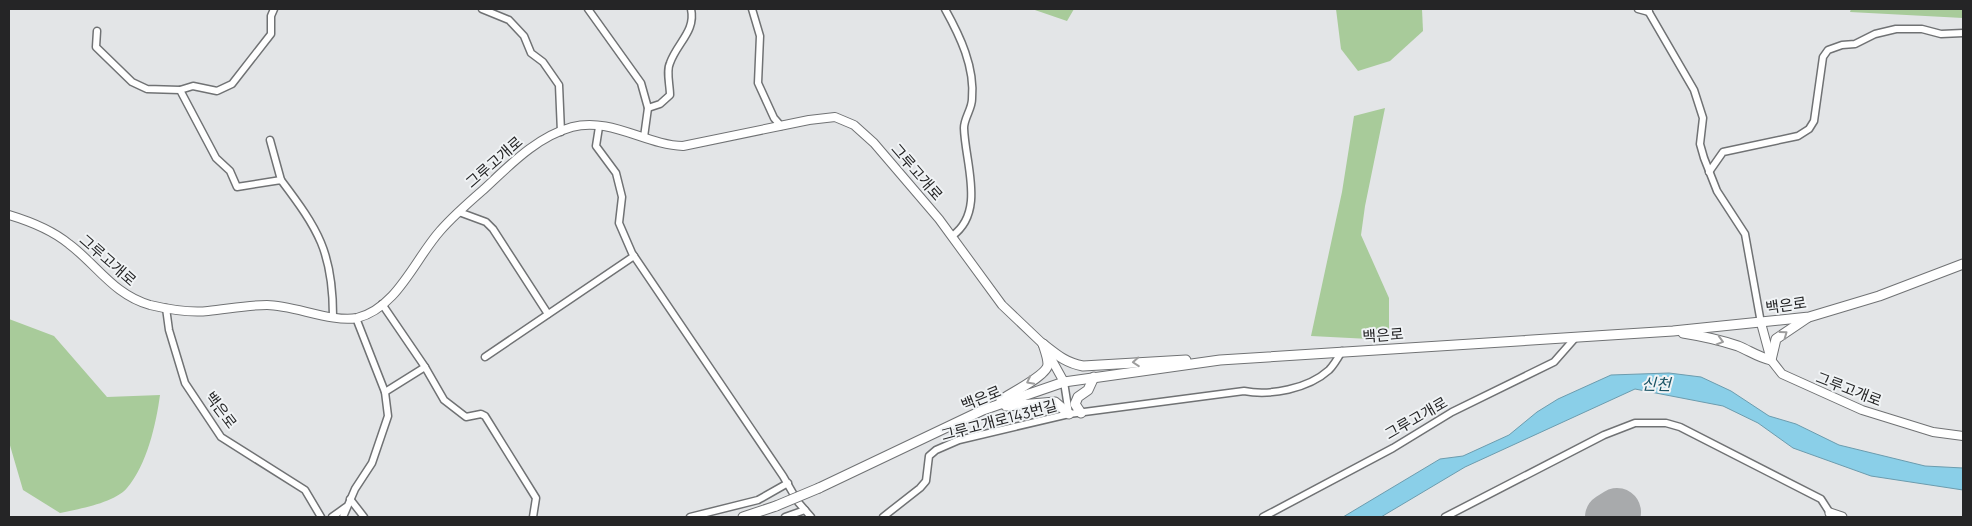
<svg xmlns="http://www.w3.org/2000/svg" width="1972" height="526" font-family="Manrope,'Noto Sans KR',sans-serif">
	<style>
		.green { fill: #a8cb9a }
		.water { fill: #8acfe8; stroke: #6c9cae }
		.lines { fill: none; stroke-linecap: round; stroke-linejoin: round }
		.runway { stroke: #a8aaac; stroke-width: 48 }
		.minor-casing { stroke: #707274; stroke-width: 9 }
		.tertiary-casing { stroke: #707274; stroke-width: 10 }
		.secondary-casing { stroke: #707274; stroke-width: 11 }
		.minor { stroke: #fff; stroke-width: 6 }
		.tertiary { stroke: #fff; stroke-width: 8 }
		.secondary { stroke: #fff; stroke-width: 9 }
		.secondary-bridge-casing { stroke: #707274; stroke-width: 11; stroke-linecap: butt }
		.secondary-bridge { stroke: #fff; stroke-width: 9 }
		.oneway { stroke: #9d9d9d }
		.labels { text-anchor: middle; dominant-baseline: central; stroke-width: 4; stroke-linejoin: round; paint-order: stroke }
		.street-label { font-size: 15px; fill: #252526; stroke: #f0f3f5 }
		.water-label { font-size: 16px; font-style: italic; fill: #1a5364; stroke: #f0f3f5 }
	</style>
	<rect width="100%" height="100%" fill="#e3e5e7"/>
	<g class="green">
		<polygon points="1032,9 1074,9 1067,21"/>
		<polygon points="1336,9 1422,9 1423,31 1390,61 1358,71 1341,49"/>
		<polygon points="1851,9 1963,9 1963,18 1850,12"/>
		<polygon points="1385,108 1365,206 1361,235 1389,298 1389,340 1311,336 1342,192 1354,116"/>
		<path d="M9,319L54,336L107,397L160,395C156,424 147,465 127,488C114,503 79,509 60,513L23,490L9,442Z"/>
	</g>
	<polygon class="water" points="1669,373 1701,377 1731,391 1769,416 1796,424 1839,445 1925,466 1963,468 1963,490 1871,476 1793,448 1758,423 1723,406 1635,389 1465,467 1381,517 1343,517 1440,459 1463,456 1509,435 1537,412 1558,399 1611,375"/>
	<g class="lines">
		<polyline class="runway" points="1609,517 1617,512"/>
		<g class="minor-casing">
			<g id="minor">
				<polyline points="482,9 509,20 524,36 531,53 543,62 559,85 561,132"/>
				<polyline points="588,9 641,83 648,108 644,137"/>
				<polyline points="752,9 760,36 758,83 774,118 781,126"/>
				<path d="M945,9C960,36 975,67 972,99C972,109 964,118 964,128C965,163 986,212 952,236"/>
				<polyline points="1638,9 1649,12"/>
				<polyline points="1647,9 1694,90 1703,118 1700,144 1704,158 1717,191 1745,234 1761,323"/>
				<path d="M97,31L96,47L132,82L147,89L180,90L216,158L230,171L237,187L281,180C318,229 333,252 333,316"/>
				<polyline points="180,90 193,86 217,91 232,84 271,34 271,16 274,9"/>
				<path d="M648,108L660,104L670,95C670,85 666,71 670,63C677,43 696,31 691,9"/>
				<polyline points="599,127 596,146 616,173 622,197 619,223 632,253 783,476 798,502 811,517"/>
				<polyline points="270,140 281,180"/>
				<polyline points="1709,172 1723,152 1798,136 1809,129 1814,121 1823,57 1828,50 1842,45 1855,44 1875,34 1896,29 1922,29 1941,34 1963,33"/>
				<polyline points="459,212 486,222 493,229 548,314"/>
				<polyline points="382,304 425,367 444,400 466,417 481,414 485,416 536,498 533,517"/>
				<polyline points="166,308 169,330 185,383 221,437 305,490 321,517"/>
				<polyline points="485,357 634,256"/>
				<polyline points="1064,382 1069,414"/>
				<polyline points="385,392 425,367"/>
				<polyline points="350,499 364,517"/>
				<polyline points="332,517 346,507"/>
				<polyline points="343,517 355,489 372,463 388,416 385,392 356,318"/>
				<polyline points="690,517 758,500 788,483"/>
				<polyline points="785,517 805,510"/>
				<path d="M883,517L920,488L926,481L929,456L936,450L959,440L1069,414L1244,391C1270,396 1308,389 1329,370C1334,365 1338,358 1342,351"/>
				<polyline points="1263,517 1393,448 1452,412 1554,362 1576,337"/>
				<polyline points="1445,517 1604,435 1635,423 1666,423 1680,427 1821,499 1830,513"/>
			</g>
		</g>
		<g class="tertiary-casing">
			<g id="tertiary">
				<path d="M9,215C29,221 52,230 69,244C97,265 114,295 150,305C167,309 190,313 208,311C228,309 247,305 267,305C293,305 333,323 357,318C397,308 415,259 440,231C453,216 468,203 483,190C509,166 536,137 572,127C611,117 646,145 683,146L809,120L835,117L854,125L874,143L939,219L1002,305L1043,344L1064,382"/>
				<polyline points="1761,323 1771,360 1782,374 1862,410 1933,432 1963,436"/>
			</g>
		</g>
		<g class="secondary-casing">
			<g id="secondary">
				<path d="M1683,333C1702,336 1720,340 1738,346C1750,351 1758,357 1771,360L1776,339L1807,318"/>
				<path d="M1043,344C1057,355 1066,363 1083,366L1186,360"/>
				<path d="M1001,400C1011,393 1048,375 1048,364C1048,358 1045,350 1043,344"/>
				<polyline points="1006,406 1055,402 1069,414"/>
				<polyline points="1081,413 1075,404 1078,397 1088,390 1094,377"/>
				<polyline points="819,488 983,410 1064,382 1220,360 1673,331 1809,317 1879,296 1963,264"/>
				<polyline points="1830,513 1842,517"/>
				<polyline points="743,517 776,506"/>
			</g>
		</g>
		<use href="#minor" class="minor"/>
		<use href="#tertiary" class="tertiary"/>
		<use href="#secondary" class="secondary"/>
		<g class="secondary-bridge-casing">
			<polyline id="secondary-bridge" points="776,506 819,488"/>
		</g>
		<use href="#secondary-bridge" class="secondary-bridge"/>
	</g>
	<defs><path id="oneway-chevron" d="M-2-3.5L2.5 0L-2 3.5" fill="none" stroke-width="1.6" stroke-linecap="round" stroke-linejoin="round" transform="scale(1.25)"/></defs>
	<g class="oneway">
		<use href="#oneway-chevron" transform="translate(1784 334) rotate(-36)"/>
		<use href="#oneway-chevron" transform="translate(1720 341) rotate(16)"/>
		<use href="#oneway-chevron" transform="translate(1136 362) rotate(176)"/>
		<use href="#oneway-chevron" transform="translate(1030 381) rotate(153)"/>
	</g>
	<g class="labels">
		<g class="street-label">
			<text transform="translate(494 162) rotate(-41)">그루고개로</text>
			<text transform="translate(917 172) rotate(49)">그루고개로</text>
			<text transform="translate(108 260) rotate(41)">그루고개로</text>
			<text transform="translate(1786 305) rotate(-8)">백은로</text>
			<text transform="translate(1383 335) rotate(-4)">백은로</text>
			<text transform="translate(1849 389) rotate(21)">그루고개로</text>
			<text transform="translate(981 398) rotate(-22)">백은로</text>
			<text transform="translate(221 410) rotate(53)">백은로</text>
			<text transform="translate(1416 418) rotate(-30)">그루고개로</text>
			<text transform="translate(999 420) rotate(-15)">그루고개로143번길</text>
		</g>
		<g class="water-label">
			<text transform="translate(1656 384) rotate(1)">신천</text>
		</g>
	</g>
	<rect width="1972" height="526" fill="none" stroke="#252526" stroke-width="20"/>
</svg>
